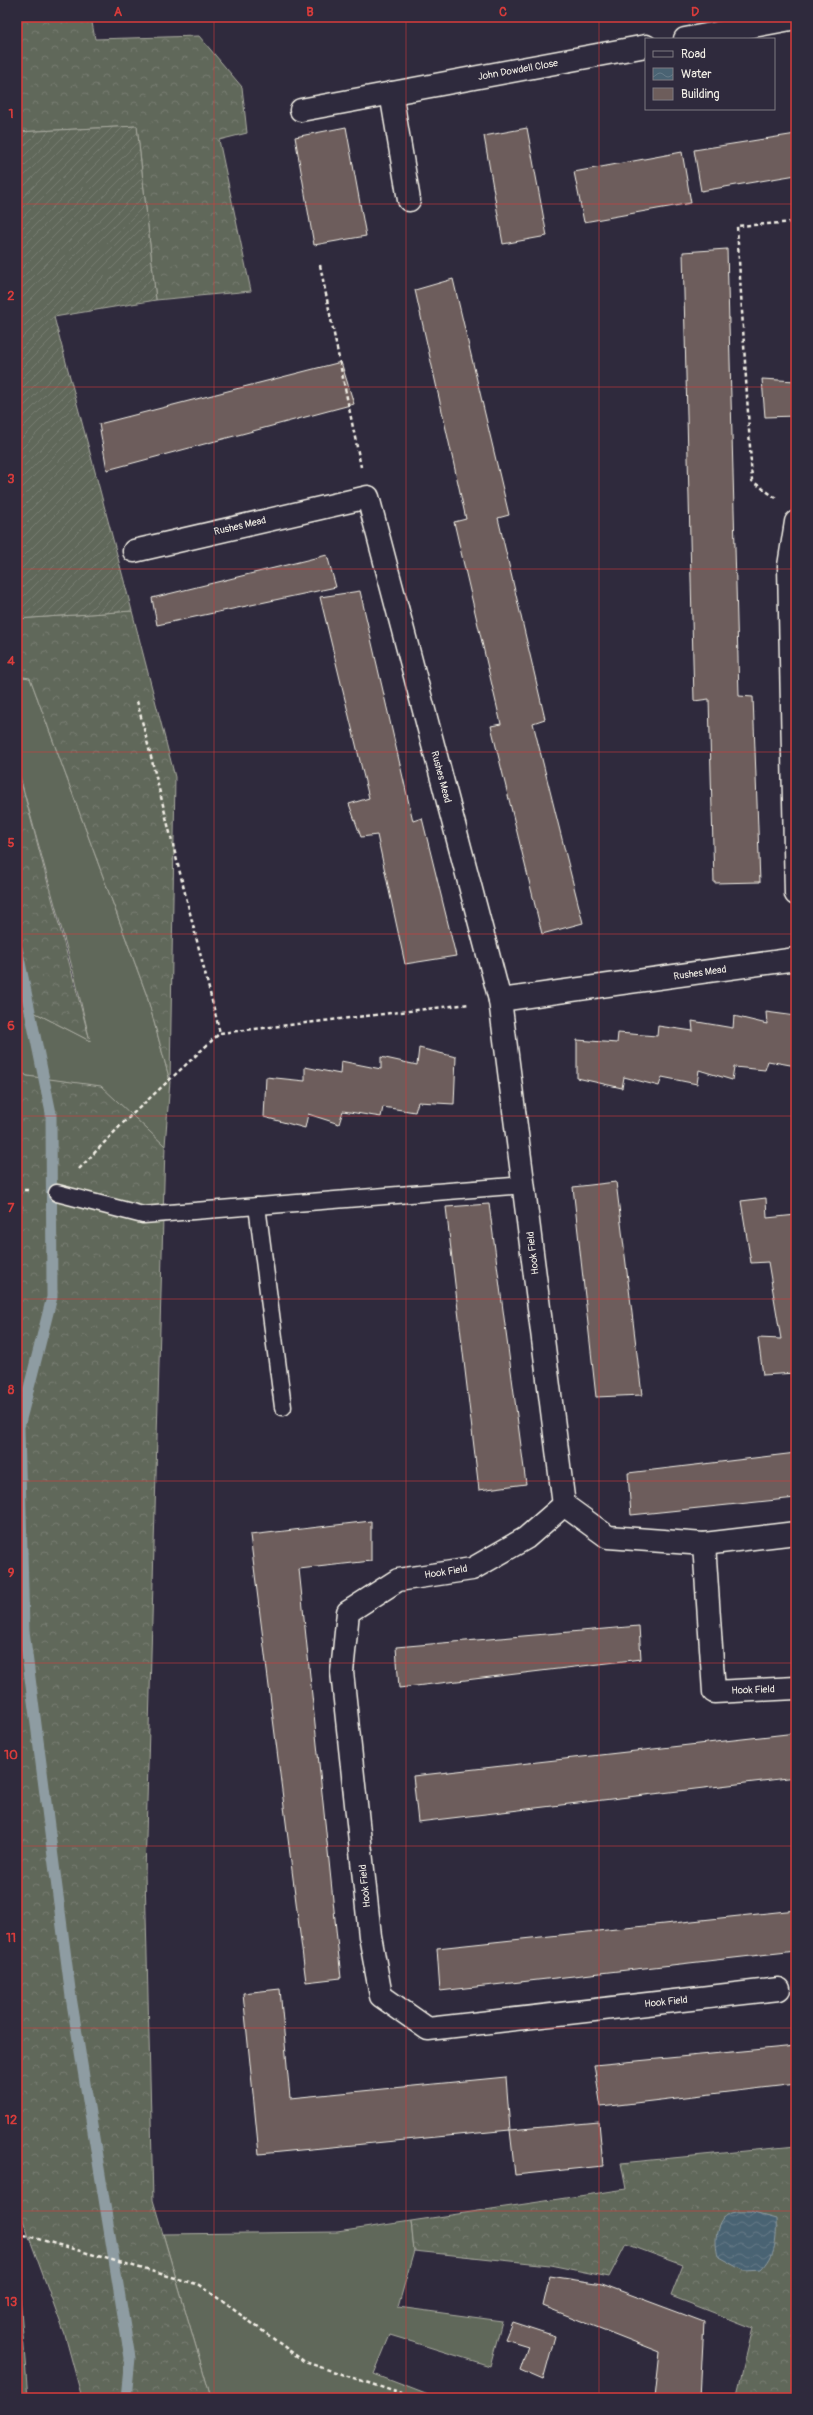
<svg xmlns="http://www.w3.org/2000/svg" width="813" height="2415" font-family="Pangolin,sans-serif">
	<style>
		.grass { fill: #60675a; stroke: #aaaca1 }
		.forest { fill: url(#forest-crowns); stroke: #aaaca1 }
		.garden { fill: url(#garden-furrows); stroke: #aaaca1 }
		.water { fill: url(#water-waves); stroke: #8e9ca2 }
		.lines { fill: none; stroke-linecap: round; stroke-linejoin: round }
		.stream { stroke: #8e9ca2; stroke-width: 11 }
		.building { fill: #6d5d5b; stroke: #f4f1e8 }
		.lane-casing { stroke: #f4f1e8; stroke-width: 19 }
		.street-casing { stroke: #f4f1e8; stroke-width: 25 }
		.path { stroke: #f4f1e8; stroke-width: 2.5; stroke-dasharray: 4 3; stroke-linecap: butt }
		.lane { stroke: #2f2a3d; stroke-width: 16 }
		.street { stroke: #2f2a3d; stroke-width: 22 }
		.grid { fill: none; stroke: #d93c3b; stroke-width: 1; stroke-opacity: 0.55 }
		.labels { text-anchor: middle; dominant-baseline: central; stroke-width: 4; stroke-linejoin: round; paint-order: stroke }
		.street-label { font-size: 10px; fill: #f4f1e8; stroke: #2f2a3d }
		.neatline { fill: none; stroke: #d93c3b; stroke-width: 1.5 }
		.grid-label { font-size: 13px; text-anchor: middle; font-weight: bold; fill: #d93c3b }
	</style>
	<defs>
		<pattern id="forest-crowns" width="20" height="18" patternUnits="userSpaceOnUse"><rect width="20" height="18" fill="#60675a"/><path d="M2 6a3 3 0 1 1 6 0M12 15a3 3 0 1 1 6 0" fill="none" stroke="#777d72"/></pattern>
		<pattern id="garden-furrows" width="10" height="10" patternUnits="userSpaceOnUse"><rect width="10" height="10" fill="#60675a"/><path d="M-1 1l2-2M0 10L10 0M9 11l2-2" fill="none" stroke="#777d72"/></pattern>
		<pattern id="water-waves" width="16" height="10" patternUnits="userSpaceOnUse"><rect width="16" height="10" fill="#4a6373"/><path d="M0 5q4-4 8 0t8 0" fill="none" stroke="#657a87"/></pattern>
	</defs>
	<rect width="100%" height="100%" fill="#2f2a3d"/>
	<filter id="ink" filterUnits="userSpaceOnUse"><feTurbulence type="fractalNoise" baseFrequency=".025" numOctaves="2"/><feDisplacementMap in="SourceGraphic" scale="8" xChannelSelector="R" yChannelSelector="G"/><feConvolveMatrix kernelMatrix="1 2 1 2 8 2 1 2 1" color-interpolation-filters="sRGB"/></filter>
	<g filter="url(#ink)">
		<g class="grass">
			<polygon points="17,676 30,678 147,996 170,1081 165,1146 101,1087 27,1076 17,1069 17,976 28,1009 90,1041 75,978 17,766"/>
			<polygon points="411,2221 414,2251 398,2307 502,2321 490,2366 390,2335 374,2374 436,2398 211,2398 163,2234 337,2232"/>
			<polygon points="17,2260 28,2398 17,2398"/>
		</g>
		<g class="forest">
			<polygon points="17,17 91,17 95,39 199,36 242,87 247,133 219,140 251,291 156,300 137,126 17,132"/>
			<polygon points="132,611 175,777 170,1081 147,996 30,678 17,676 17,619"/>
			<polygon points="17,767 90,1041 28,1009 17,976"/>
			<polygon points="17,1069 27,1076 101,1086 165,1146 145,1874 153,2200 211,2398 82,2398 65,2335 21,2215 17,2212 17,1214 23,1207 17,1198"/>
			<polygon points="796,2146 796,2398 736,2398 753,2328 671,2296 683,2265 626,2244 609,2277 550,2265 414,2251 411,2221 626,2189 621,2163"/>
		</g>
		<polygon class="garden" points="137,126 156,300 54,317 132,611 17,619 17,132"/>
		<path class="water" d="M750,2212L776,2219C777,2239 776,2255 761,2270L745,2271L718,2256C714,2242 715,2220 731,2213C736,2211 745,2212 750,2212Z"/>
		<g class="lines">
			<polyline class="stream" points="17,948 51,1113 52,1297 19,1427 24,1631 71,1997 130,2358 126,2398"/>
		</g>
		<g class="building">
			<polygon points="346,127 366,236 314,245 295,137"/>
			<polygon points="527,128 547,236 503,244 484,136"/>
			<polygon points="796,134 796,175 701,191 694,150"/>
			<polygon points="682,152 691,203 584,222 574,172"/>
			<polygon points="727,249 739,696 753,697 760,882 714,883 709,699 694,701 683,252"/>
			<polygon points="453,279 509,515 498,518 545,719 533,723 583,923 542,934 491,726 501,724 454,522 466,519 415,290"/>
			<polygon points="341,362 354,404 107,470 99,424"/>
			<polygon points="762,379 796,381 796,416 765,417"/>
			<polygon points="327,555 336,587 157,625 152,598"/>
			<polygon points="360,591 413,821 422,818 456,956 405,964 377,835 361,837 349,804 369,798 320,597"/>
			<polygon points="766,1012 796,1016 796,1066 768,1061 765,1070 734,1067 732,1080 699,1070 697,1084 662,1077 659,1086 624,1077 622,1088 577,1078 577,1040 617,1043 618,1033 657,1036 658,1026 693,1031 692,1021 733,1028 734,1016 767,1024"/>
			<polygon points="419,1048 456,1057 454,1104 418,1102 415,1112 383,1107 381,1117 343,1111 339,1124 308,1114 305,1128 264,1117 266,1077 305,1081 305,1067 340,1074 341,1061 381,1069 381,1057 417,1065"/>
			<polygon points="616,1182 642,1395 596,1397 573,1187"/>
			<polygon points="766,1198 767,1218 796,1215 796,1373 763,1375 758,1338 781,1339 768,1262 751,1263 741,1201"/>
			<polygon points="489,1204 526,1484 479,1490 446,1207"/>
			<polygon points="796,1453 796,1498 631,1515 628,1473"/>
			<polygon points="371,1521 371,1561 299,1569 341,1978 306,1982 250,1535"/>
			<polygon points="639,1626 641,1659 399,1688 396,1647"/>
			<polygon points="796,1733 796,1777 418,1822 413,1776"/>
			<polygon points="796,1910 796,1951 440,1991 437,1948"/>
			<polygon points="280,1989 290,2098 506,2077 510,2130 259,2154 243,1993"/>
			<polygon points="796,2046 796,2084 601,2107 594,2065"/>
			<polygon points="599,2122 603,2166 515,2175 510,2130"/>
			<polygon points="550,2276 602,2284 704,2322 700,2398 655,2398 660,2352 543,2306"/>
			<polygon points="512,2322 555,2336 543,2380 520,2370 528,2346 505,2339"/>
		</g>
		<g class="lines">
			<g class="lane-casing">
				<g id="lane">
					<polyline points="57,1193 143,1215 525,1185"/>
					<polyline points="257,1206 283,1407"/>
				</g>
			</g>
			<g class="street-casing">
				<g id="street">
					<polyline points="685,39 796,18"/>
					<polyline points="391,93 409,200"/>
					<polyline points="301,110 646,46"/>
					<polyline points="796,522 789,566 796,894"/>
					<polyline points="134,551 368,497 500,1000 796,959"/>
					<polyline points="500,1000 564,1505 608,1537 704,1544 796,1533"/>
					<polyline points="564,1505 526,1538 472,1569 398,1580 348,1612 342,1672 370,1936 381,1996 428,2029 779,1989"/>
					<polyline points="704,1544 714,1692 796,1688"/>
				</g>
			</g>
			<g class="path">
				<polyline points="320,265 361,467"/>
				<polyline points="776,498 752,481 737,226 796,222"/>
				<polyline points="137,701 220,1033"/>
				<polyline points="79,1169 124,1122 220,1033 469,1004"/>
				<polyline points="17,1190 28,1190"/>
				<polyline points="17,2233 200,2285 305,2362 414,2398"/>
			</g>
			<use href="#lane" class="lane"/>
			<use href="#street" class="street"/>
		</g>
	</g>
	<path class="grid" d="M214,17V2398M406,17V2398M599,17V2398M17,204H796M17,387H796M17,569H796M17,752H796M17,934H796M17,1116H796M17,1299H796M17,1481H796M17,1663H796M17,1846H796M17,2028H796M17,2211H796"/>
	<g class="labels">
		<g class="street-label">
			<text transform="translate(518 70) rotate(-10)">John Dowdell Close</text>
			<text transform="translate(240 526) rotate(-13)">Rushes Mead</text>
			<text transform="translate(441 777) rotate(75)">Rushes Mead</text>
			<text transform="translate(700 973) rotate(-8)">Rushes Mead</text>
			<text transform="translate(533 1253) rotate(-97)">Hook Field</text>
			<text transform="translate(446 1572) rotate(-9)">Hook Field</text>
			<text transform="translate(753 1690) rotate(-2)">Hook Field</text>
			<text transform="translate(365 1886) rotate(-96)">Hook Field</text>
			<text transform="translate(666 2002) rotate(-6)">Hook Field</text>
		</g>
	</g>
	<rect width="813" height="2415" fill="none" stroke="#2f2a3d" stroke-width="44"/>
	<rect x="645" y="38" width="130" height="72" fill="#2f2a3d" stroke="#7e7a81"/>
	<rect x="653" y="51" width="20" height="6" fill="#2f2a3d" stroke="#7e7a81"/>
	<text x="681" y="58" font-size="12" fill="#f4f1e8">Road</text>
	<rect x="653" y="68" width="20" height="12" fill="url(#water-waves)" stroke="#7e7a81"/>
	<text x="681" y="78" font-size="12" fill="#f4f1e8">Water</text>
	<rect x="653" y="88" width="20" height="12" fill="#6d5d5b" stroke="#7e7a81"/>
	<text x="681" y="98" font-size="12" fill="#f4f1e8">Building</text>
	<rect x="22" y="22" width="769" height="2371" class="neatline"/>
	<g class="grid-label">
		<text x="118" y="16">A</text>
		<text x="310" y="16">B</text>
		<text x="503" y="16">C</text>
		<text x="695" y="16">D</text>
		<text x="11" y="118">1</text>
		<text x="11" y="300">2</text>
		<text x="11" y="483">3</text>
		<text x="11" y="665">4</text>
		<text x="11" y="847">5</text>
		<text x="11" y="1030">6</text>
		<text x="11" y="1212">7</text>
		<text x="11" y="1394">8</text>
		<text x="11" y="1577">9</text>
		<text x="11" y="1759">10</text>
		<text x="11" y="1942">11</text>
		<text x="11" y="2124">12</text>
		<text x="11" y="2306">13</text>
	</g>
</svg>
